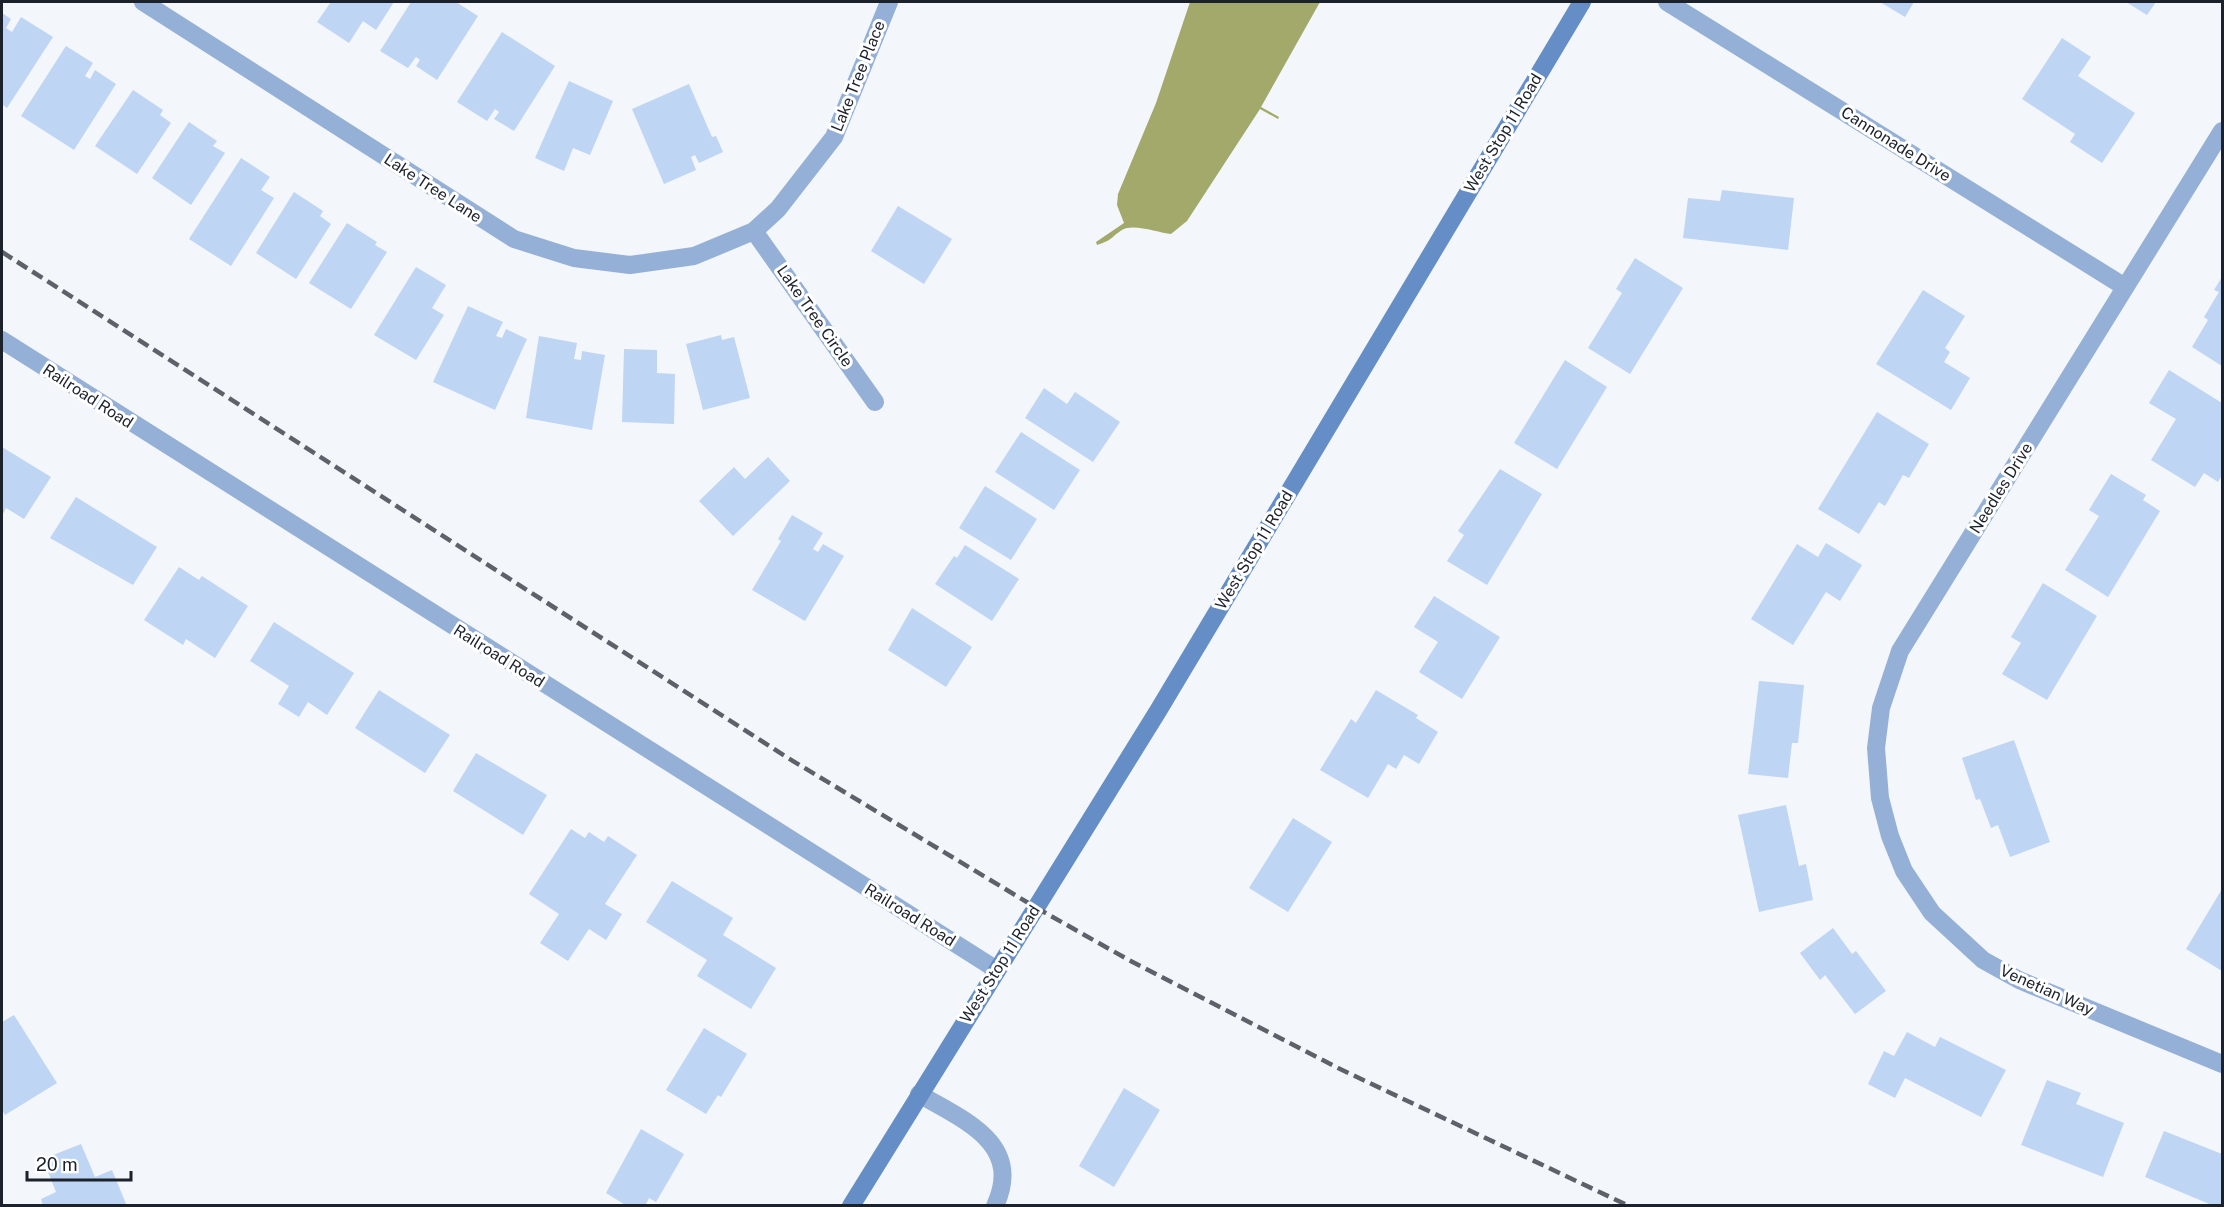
<svg xmlns="http://www.w3.org/2000/svg" width="2224" height="1207" font-family="'Public Sans',sans-serif">
	<style>
		.water { fill: #a3a96b }
		.building { fill: #bfd5f4 }
		.lines { fill: none; stroke-linecap: round; stroke-linejoin: round }
		.minor { stroke: #95b0d7; stroke-width: 18 }
		.tertiary { stroke: #95b0d7; stroke-width: 18 }
		.secondary { stroke: #658dc6; stroke-width: 18 }
		.rail { stroke: #5d626a; stroke-width: 4.5; stroke-dasharray: 12 6; stroke-linecap: butt }
		.labels { text-anchor: middle; dominant-baseline: central; stroke-width: 6; stroke-linejoin: round; paint-order: stroke }
		.street-label { font-size: 16px; fill: #1c222b; stroke: #fff }
	</style>
	<rect width="100%" height="100%" fill="#f3f6fb"/>
	<path class="water" d="M1190,2H1320L1261,107L1279,117L1278,119L1260,109L1187,221L1171,234C1159,233 1133,223 1122,230C1111,237 1113,240 1097,245L1096,242L1124,223L1117,205L1118,194L1156,103Z"/>
	<g class="building">
		<polygon points="331,2 394,2 376,30 363,21 349,43 317,22"/>
		<polygon points="411,2 456,2 478,16 437,80 416,66 420,60 416,57 408,68 380,51"/>
		<polygon points="1880,2 1914,2 1905,17"/>
		<polygon points="2126,2 2156,2 2147,15"/>
		<polygon points="2,13 11,19 6,28 12,32 21,17 53,37 7,108 2,104"/>
		<polygon points="502,32 555,66 514,131 494,119 499,112 495,109 487,121 457,102"/>
		<polygon points="2062,38 2091,57 2078,76 2135,113 2102,163 2070,142 2075,134 2022,99"/>
		<polygon points="66,46 93,63 85,76 90,79 95,70 116,84 74,150 21,116"/>
		<polygon points="569,81 613,101 590,155 573,148 564,171 535,158"/>
		<polygon points="689,84 712,137 716,136 723,152 699,163 695,155 691,157 696,170 664,184 632,109"/>
		<polygon points="133,90 163,110 160,115 171,123 137,174 95,146"/>
		<polygon points="189,122 217,141 213,146 225,153 191,205 152,178"/>
		<polygon points="241,158 270,177 261,190 274,198 231,266 189,239"/>
		<polygon points="1722,190 1794,198 1788,250 1683,238 1688,198 1720,201"/>
		<polygon points="294,192 323,211 320,216 331,224 296,279 256,253"/>
		<polygon points="898,206 952,239 924,284 871,251"/>
		<polygon points="347,223 377,242 375,245 387,252 351,309 309,283"/>
		<polygon points="1635,258 1683,288 1630,374 1588,348 1622,293 1616,289"/>
		<polygon points="416,267 446,285 432,308 444,315 416,360 374,335"/>
		<polygon points="2222,277 2222,366 2192,347 2208,320 2204,317 2219,292 2214,290"/>
		<polygon points="1923,290 1965,316 1945,348 1950,352 1944,362 1970,378 1951,410 1876,364"/>
		<polygon points="468,306 503,322 496,336 502,338 506,329 527,339 495,410 433,382"/>
		<polygon points="721,335 722,340 734,337 750,398 703,410 686,344"/>
		<polygon points="539,336 577,343 574,359 581,360 582,351 605,355 592,430 526,418"/>
		<polygon points="624,349 657,350 657,373 675,374 674,424 622,422"/>
		<polygon points="1565,360 1607,387 1557,469 1514,443"/>
		<polygon points="2169,370 2222,403 2222,475 2218,482 2204,473 2195,487 2151,460 2176,419 2149,403"/>
		<polygon points="1044,388 1067,404 1075,392 1120,422 1093,462 1025,418"/>
		<polygon points="1877,412 1929,444 1909,478 1903,475 1885,506 1879,502 1859,534 1818,509"/>
		<polygon points="1021,432 1080,470 1054,510 995,472"/>
		<polygon points="2,447 51,477 24,519 6,508 2,516"/>
		<polygon points="768,457 790,481 733,536 699,501 734,467 745,479"/>
		<polygon points="1500,469 1542,494 1487,585 1447,561 1464,535 1458,531"/>
		<polygon points="2111,474 2146,495 2143,500 2160,511 2108,597 2065,570 2099,516 2089,510"/>
		<polygon points="985,486 1037,519 1011,560 959,528"/>
		<polygon points="76,497 157,547 133,585 50,538"/>
		<polygon points="792,515 823,533 813,549 818,552 823,544 844,556 805,621 752,590 781,541 778,539"/>
		<polygon points="1826,543 1862,565 1840,601 1826,592 1793,645 1751,619 1797,544 1818,557"/>
		<polygon points="965,545 1019,579 992,621 935,584 954,556 957,558"/>
		<polygon points="179,567 199,580 202,576 248,606 215,658 186,639 183,645 144,620"/>
		<polygon points="2043,583 2097,616 2047,700 2002,674 2021,643 2011,637"/>
		<polygon points="1434,596 1500,637 1462,699 1419,672 1438,642 1414,627"/>
		<polygon points="912,608 972,647 946,687 888,650"/>
		<polygon points="274,622 354,673 327,715 308,702 299,717 278,704 289,686 250,661"/>
		<polygon points="1759,681 1804,685 1798,743 1792,743 1788,778 1748,774"/>
		<polygon points="379,690 450,735 425,773 355,728"/>
		<polygon points="1376,690 1418,715 1416,718 1438,732 1419,764 1404,755 1396,769 1388,764 1368,798 1320,770 1351,719 1356,723"/>
		<polygon points="2014,740 2050,842 2010,857 1998,825 1991,828 1980,799 1976,800 1962,758"/>
		<polygon points="476,753 547,795 523,835 453,791"/>
		<polygon points="1786,805 1799,866 1806,864 1813,900 1759,912 1738,815"/>
		<polygon points="1293,818 1332,842 1288,912 1249,888"/>
		<polygon points="571,829 585,838 589,832 604,842 608,836 637,855 605,904 622,914 606,940 589,929 568,961 540,943 559,914 529,894"/>
		<polygon points="672,881 733,918 723,935 776,968 751,1009 697,976 707,960 646,922"/>
		<polygon points="2222,889 2222,971 2186,949"/>
		<polygon points="1833,928 1852,954 1856,951 1886,991 1855,1014 1825,975 1820,980 1800,953"/>
		<polygon points="14,1015 57,1083 5,1115 2,1110 2,1022"/>
		<polygon points="704,1028 747,1054 721,1097 718,1095 706,1114 666,1090"/>
		<polygon points="1907,1032 1935,1047 1940,1037 2006,1070 1981,1117 1905,1078 1895,1098 1868,1084 1884,1051 1894,1056"/>
		<polygon points="2047,1080 2081,1093 2076,1104 2124,1123 2103,1177 2021,1145"/>
		<polygon points="1124,1088 1160,1110 1114,1187 1079,1166"/>
		<polygon points="641,1129 684,1154 656,1202 649,1198 645,1206 627,1206 606,1193"/>
		<polygon points="2164,1131 2222,1154 2222,1206 2214,1206 2145,1177"/>
		<polygon points="81,1144 95,1177 112,1170 127,1206 43,1206 41,1199 56,1192 43,1159"/>
	</g>
	<g class="lines">
		<g class="minor">
			<polyline points="143,2 514,239 574,258 630,265 694,256 754,231 778,209 834,137 889,2"/>
			<polyline points="1667,2 2125,287"/>
			<polyline points="2222,131 1900,651 1881,708 1876,748 1880,798 1890,836 1904,871 1932,913 1983,960 2019,980 2222,1064"/>
			<polyline points="754,231 875,402"/>
			<path d="M919,1094C963,1120 1024,1143 995,1206"/>
		</g>
		<polyline class="tertiary" points="2,340 997,970"/>
		<polyline class="secondary" points="851,1206 1158,711 1582,2"/>
		<polyline class="rail" points="2,252 788,758 1035,907 1127,959 1338,1068 1629,1206"/>
	</g>
	<g class="labels">
		<g class="street-label">
			<text transform="translate(858 76) rotate(-68)">Lake Tree Place</text>
			<text transform="translate(1503 133) rotate(-59)">West Stop 11 Road</text>
			<text transform="translate(1896 144) rotate(32)">Cannonade Drive</text>
			<text transform="translate(433 188) rotate(33)">Lake Tree Lane</text>
			<text transform="translate(815 316) rotate(55)">Lake Tree Circle</text>
			<text transform="translate(88 396) rotate(33)">Railroad Road</text>
			<text transform="translate(2001 488) rotate(-58)">Needles Drive</text>
			<text transform="translate(1254 550) rotate(-59)">West Stop 11 Road</text>
			<text transform="translate(499 656) rotate(32)">Railroad Road</text>
			<text transform="translate(910 915) rotate(32)">Railroad Road</text>
			<text transform="translate(1000 964) rotate(-58)">West Stop 11 Road</text>
			<text transform="translate(2047 990) rotate(24)">Venetian Way</text>
		</g>
	</g>
	<rect width="2224" height="1207" fill="none" stroke="#1c222b" stroke-width="6"/>
	<path d="M27 1171v9h104v-9" fill="none" stroke="#1c222b" stroke-width="3"/>
	<text x="36" y="1171" font-size="18" fill="#1c222b" stroke="#ffffff" stroke-width="4.5" paint-order="stroke">20 m</text>
</svg>
